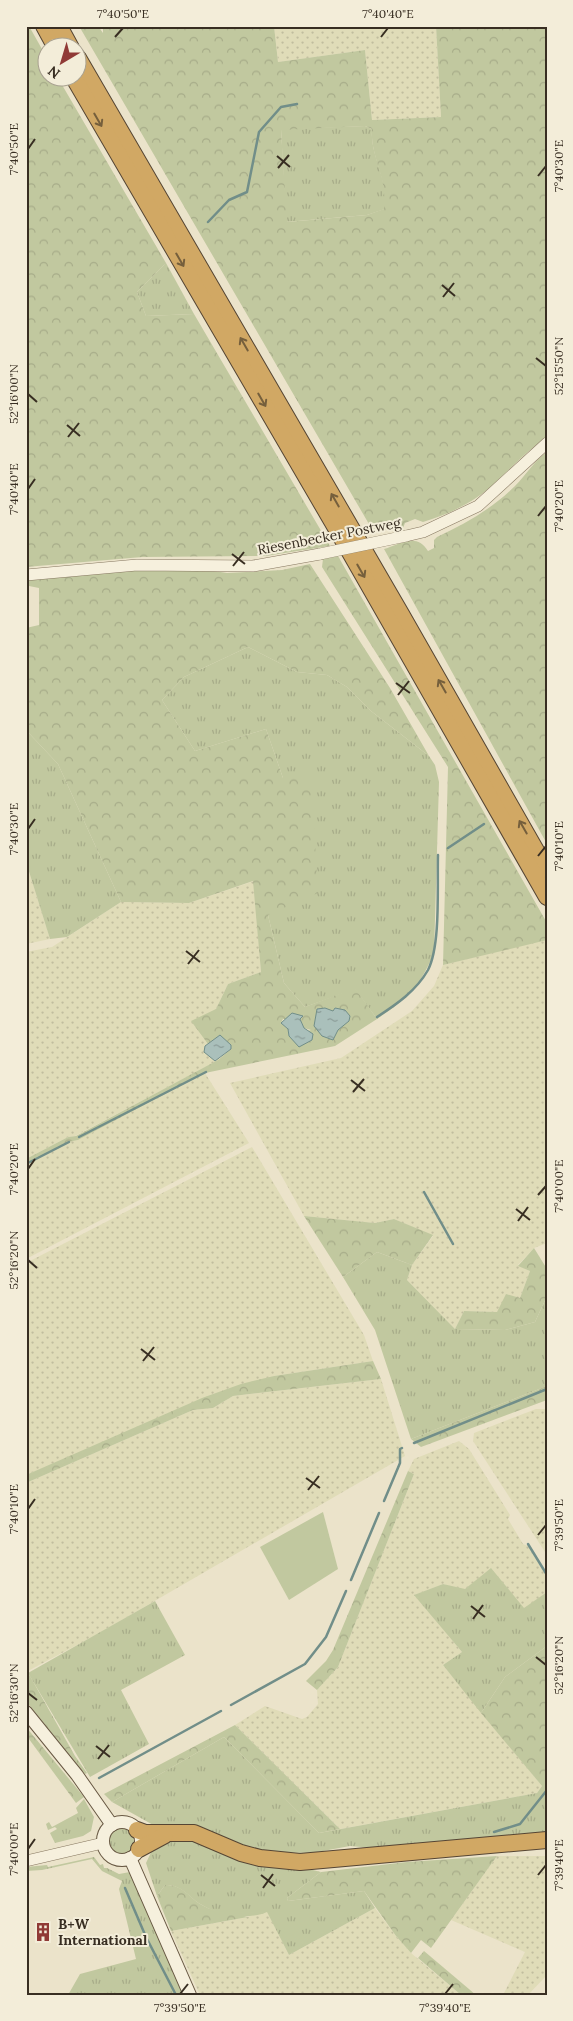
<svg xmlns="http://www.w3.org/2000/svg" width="573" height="2021" font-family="Lora,serif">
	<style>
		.farmland { fill: url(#farmland-dots) }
		.grass { fill: url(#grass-tufts) }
		.forest { fill: url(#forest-crowns); fill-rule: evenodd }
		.pitch { fill: #c1c89f }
		.water { fill: url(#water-ripples); stroke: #718e89 }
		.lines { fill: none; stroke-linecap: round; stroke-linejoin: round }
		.stream { stroke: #718e89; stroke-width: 2.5 }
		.tertiary-casing { stroke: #867760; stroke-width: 12 }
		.secondary-casing { stroke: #685843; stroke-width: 14 }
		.motorway-casing { stroke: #554534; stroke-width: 18 }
		.tertiary { stroke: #f6f0dd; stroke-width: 11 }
		.secondary { stroke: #f6f0dd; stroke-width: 12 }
		.motorway { stroke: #d1a864; stroke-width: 16 }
		.tertiary-bridge-casing { stroke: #867760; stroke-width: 12; stroke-linecap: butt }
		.tertiary-bridge { stroke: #f6f0dd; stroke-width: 11 }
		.oneway { stroke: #755f3c }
		.ticks { fill: none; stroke: #382e22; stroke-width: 2 }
		.labels { text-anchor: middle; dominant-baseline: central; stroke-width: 4; stroke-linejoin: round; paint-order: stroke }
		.street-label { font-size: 14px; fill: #382e22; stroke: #f3edd9 }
		.poi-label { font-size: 14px; font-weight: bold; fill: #382e22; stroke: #f3edd9; text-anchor: start }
		.neatline { fill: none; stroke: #382e22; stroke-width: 2 }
		.ticks-label { font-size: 12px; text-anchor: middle; fill: #382e22 }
	</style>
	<defs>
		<pattern id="farmland-dots" width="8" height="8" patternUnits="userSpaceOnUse" patternTransform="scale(1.25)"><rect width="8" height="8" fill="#e0dcb8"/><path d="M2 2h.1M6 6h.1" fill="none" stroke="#c1bd9e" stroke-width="1.8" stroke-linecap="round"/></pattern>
		<pattern id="grass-tufts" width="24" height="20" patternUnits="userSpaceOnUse" patternTransform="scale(1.25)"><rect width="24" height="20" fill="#c1c89f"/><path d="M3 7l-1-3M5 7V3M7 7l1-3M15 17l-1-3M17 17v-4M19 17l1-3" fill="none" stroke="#a7ac89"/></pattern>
		<pattern id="forest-crowns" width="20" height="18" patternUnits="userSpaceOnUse" patternTransform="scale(1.25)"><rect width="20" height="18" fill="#c1c89f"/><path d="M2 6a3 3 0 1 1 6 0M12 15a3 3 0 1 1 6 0" fill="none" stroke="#a7ac89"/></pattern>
		<pattern id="water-ripples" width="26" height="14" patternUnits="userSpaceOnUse" patternTransform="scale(1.25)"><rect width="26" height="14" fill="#aac0bb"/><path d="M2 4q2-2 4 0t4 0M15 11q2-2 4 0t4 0" fill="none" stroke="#8b9c98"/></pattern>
	</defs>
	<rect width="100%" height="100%" fill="#ebe3ca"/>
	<g class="farmland">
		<polygon points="274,26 436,26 441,117 372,120 365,50 278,62"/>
		<polygon points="26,862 50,939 26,944"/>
		<polygon points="254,881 261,972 228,984 216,1009 219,1060 75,1136 68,1137 26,1159 26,952 52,947 121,902 189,903"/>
		<polygon points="546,939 547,1243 534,1248 518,1265 530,1271 520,1298 497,1312 464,1311 455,1329 407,1280 412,1265 433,1236 394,1219 375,1223 304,1216 230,1083 341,1058 412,1011 434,986 443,965"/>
		<polygon points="205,1073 249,1143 26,1259 26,1164 68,1141 78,1140"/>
		<polygon points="252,1147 364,1335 373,1361 274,1376 26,1475 26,1263"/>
		<polygon points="381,1379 405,1456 96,1635 26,1672 26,1483 193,1410 213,1408 233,1396"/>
		<polygon points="536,1409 547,1409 547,1555 473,1441 474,1433"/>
		<polygon points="459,1441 469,1449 510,1515 508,1519 523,1544 528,1546 547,1577 547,1592 524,1609 443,1584 415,1595 462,1652 443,1665 542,1786 537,1793 340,1829 235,1725 265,1706 302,1719 307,1717 318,1704 317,1690 338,1667 414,1474 408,1471 414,1459"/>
		<polygon points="497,1856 547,1856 547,1975 528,1995 503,1995 525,1952 451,1920"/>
		<polygon points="375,1908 396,1936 411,1953 461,1995 200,1995 171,1931 243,1918 267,1911 289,1955"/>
	</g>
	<g class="grass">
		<path d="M365,126L372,129C370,157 388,175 385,209L367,215L286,222L281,129Z"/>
		<polygon points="166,263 194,314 146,316 137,292"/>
		<path d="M248,647L297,672L327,675L347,687L371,711L429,756L435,765L439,782L434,953C419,988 408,998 377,1019L355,989L305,1007L284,983L268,915L283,778L266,729L195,751L162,700L184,677Z"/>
		<polygon points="26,730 58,764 121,902 67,937 50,939 26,862"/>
		<polygon points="377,1252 412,1265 407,1280 455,1329 505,1330 535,1322 547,1296 547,1386 411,1439 375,1330 343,1277"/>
		<polygon points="491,1568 524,1608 547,1592 547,1646 505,1677 481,1713 443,1665 462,1652 414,1595 443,1584 465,1589"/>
		<polygon points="155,1601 185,1655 121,1690 149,1744 90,1777 28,1673"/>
		<polygon points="224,1737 319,1833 537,1793 542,1786 547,1786 547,1832 372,1848 350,1846 312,1853 271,1852 155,1826 112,1802"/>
		<polygon points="84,1799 94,1817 91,1831 83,1836 55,1843 50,1833 57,1829 55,1827 48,1830 46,1824 49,1822 52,1827 78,1813 76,1808"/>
		<circle cx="121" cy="1841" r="14"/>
		<path d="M168,1840H192L321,1872L287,1898L288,1901L364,1891L375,1908L289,1955L267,1912C248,1920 220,1916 202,1905C189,1898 182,1884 165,1885L157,1896L146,1863L155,1844Z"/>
		<polygon points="94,1857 100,1865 103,1864 104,1868 107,1868 119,1874 130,1872 188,1995 68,1995 80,1974 136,1959 119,1889 122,1881 102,1871 92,1859 42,1870 26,1871 26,1867 47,1865 48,1867"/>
	</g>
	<g class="forest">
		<polygon points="26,26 29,26 47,58 48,78 58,78 166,263 137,292 146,316 194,314 330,546 265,556 142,557 26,567"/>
		<path d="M79,26H98L103,33V26H274L278,62L365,50L372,120L441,117L436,26H547V437C528,450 513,466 497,481C477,501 450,514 423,522L415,519L405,523L403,528L373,531ZM365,126L372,129C370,157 388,177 384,209L367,215L287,222L281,130Z"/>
		<path d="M547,452V844L384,549C400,544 417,532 428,551L434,548V540L437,537C465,524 493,508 515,486C526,475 534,461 547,452Z"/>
		<polygon points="338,556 547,923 547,940 443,965 448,767 322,567 323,559"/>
		<path d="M310,564L390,688L429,756L371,711L347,687L327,675L297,672L248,647L184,677L162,700L195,751L266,729L283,778L311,777L318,893L268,915L284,983L305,1007L355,988L377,1019L335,1046L205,1073L78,1140L68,1142L26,1164V1159L68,1137L76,1136L218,1060L231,1049L220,1035L208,1044L191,1021L216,1009L228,984L261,972L253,881L189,903L121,902L58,764L26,730V628L39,625V588L29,586L28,578L188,567L227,573L282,570ZM283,1019H300L304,1028L311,1030L289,1036L288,1029L281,1023Z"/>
		<polygon points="304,1216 375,1223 394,1219 433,1235 412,1265 377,1252 343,1277"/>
		<polygon points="534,1248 547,1269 547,1296 535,1322 505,1330 455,1329 464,1311 497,1312 506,1294 520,1298 530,1271 518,1266"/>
		<polygon points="373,1361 381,1379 233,1396 213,1408 193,1410 26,1483 26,1475 202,1398 241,1384 274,1376"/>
		<polygon points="547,1386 547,1400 421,1447 411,1439"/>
		<polygon points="408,1471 414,1474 338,1667 317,1690 306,1681 326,1661 333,1650"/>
		<polygon points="547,1646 547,1786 542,1786 481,1713 505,1677"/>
		<polygon points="26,1669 75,1756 87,1773 85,1774 26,1701"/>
		<polygon points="235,1725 340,1829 319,1833 224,1737 112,1802 104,1794"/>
		<polygon points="26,1727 84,1797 76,1803 26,1735"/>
		<polygon points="497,1856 431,1948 421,1940 411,1953 396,1936 364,1891 288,1901 287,1898 321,1872 407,1862"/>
		<path d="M165,1885C183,1884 189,1898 202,1905C217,1914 233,1912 248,1917L171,1931L157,1896Z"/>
		<polygon points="424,1951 476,1995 461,1995 418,1958"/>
	</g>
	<polygon class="pitch" points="323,1512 338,1569 289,1600 260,1547"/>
	<g class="water">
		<polygon points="325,1008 333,1011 335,1008 345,1010 350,1016 349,1021 338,1030 333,1040 322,1036 314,1026 317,1009"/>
		<polygon points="292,1013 303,1016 300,1019 304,1028 313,1034 312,1040 299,1047 289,1036 288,1029 281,1023"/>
		<polygon points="220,1035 231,1045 231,1049 215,1061 204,1052 205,1046"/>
	</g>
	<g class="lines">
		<g class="stream">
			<polyline points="208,222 229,200 247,192 259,132 281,107 297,104"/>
			<polyline points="448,848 484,824"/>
			<path d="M377,1017C397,1004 416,991 428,970C441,945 437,885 438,855"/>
			<polyline points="79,1137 206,1072"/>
			<polyline points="26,1164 69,1142"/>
			<polyline points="424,1192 453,1244"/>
			<polyline points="414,1443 547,1389"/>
			<polyline points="384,1501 400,1463 400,1449 402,1448"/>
			<polyline points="528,1544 547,1575"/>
			<polyline points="351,1580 379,1513"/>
			<polyline points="231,1705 305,1664 326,1637 346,1591"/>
			<polyline points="99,1778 221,1711"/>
			<polyline points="494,1832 520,1824 547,1790"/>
			<polyline points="125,1888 146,1937 176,1995"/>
		</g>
		<g class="tertiary-casing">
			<g id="tertiary">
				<polyline points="406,536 423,532 478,506 547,443"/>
				<polyline points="26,575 137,565 253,566 320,554"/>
				<polyline points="26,1861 103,1843"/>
			</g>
		</g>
		<g class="secondary-casing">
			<g id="secondary">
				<polyline points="26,1712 77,1775 112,1825"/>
				<circle cx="122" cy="1841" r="19"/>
				<polyline points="130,1858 190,1995"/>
			</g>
		</g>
		<g class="motorway-casing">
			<g id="motorway">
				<polyline points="44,26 56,48"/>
				<polyline points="59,26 71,48"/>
				<polyline points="78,58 401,614 547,870"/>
				<polyline points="74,78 343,540 547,897"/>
				<polyline points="137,1830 145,1833 194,1833 241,1853 260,1858 300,1862 547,1840"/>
				<polyline points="139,1849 165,1835"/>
			</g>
		</g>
		<use href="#tertiary" class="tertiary"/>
		<use href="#secondary" class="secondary"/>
		<use href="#motorway" class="motorway"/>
		<g class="tertiary-bridge-casing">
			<polyline id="tertiary-bridge" points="320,554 406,536"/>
		</g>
		<use href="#tertiary-bridge" class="tertiary-bridge"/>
	</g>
	<defs><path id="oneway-shaft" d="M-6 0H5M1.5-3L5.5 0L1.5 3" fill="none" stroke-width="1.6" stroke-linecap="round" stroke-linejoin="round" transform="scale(1.25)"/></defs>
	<g class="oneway">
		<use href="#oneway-shaft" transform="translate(98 120) rotate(60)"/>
		<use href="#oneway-shaft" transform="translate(180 260) rotate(60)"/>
		<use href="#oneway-shaft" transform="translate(244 344) rotate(-120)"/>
		<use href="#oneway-shaft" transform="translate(262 400) rotate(60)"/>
		<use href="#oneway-shaft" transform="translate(335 500) rotate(-120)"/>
		<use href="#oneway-shaft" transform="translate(361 571) rotate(60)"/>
		<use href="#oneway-shaft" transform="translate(442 686) rotate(-120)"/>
		<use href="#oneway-shaft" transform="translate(523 827) rotate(-120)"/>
	</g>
	<path class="ticks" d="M115,37L123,28M381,37L388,28M28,149L35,139M277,156L290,167M278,168L289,155M538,176L546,166M442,285L455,296M443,297L454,283M536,358L546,366M28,394L37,402M67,425L80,436M68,437L79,423M28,489L35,479M538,516L546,506M232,554L245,564M233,566L244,552M396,683L410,693M398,695L409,681M28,829L35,819M538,856L546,846M186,951L200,962M188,964L199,950M351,1080L365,1091M353,1092L364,1079M28,1169L35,1159M538,1195L546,1186M516,1209L530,1220M518,1221L528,1207M28,1260L37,1268M141,1349L155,1360M143,1361L154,1347M306,1478L320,1488M308,1490L319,1476M28,1509L35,1499M538,1535L546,1525M471,1606L485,1617M473,1619L483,1605M536,1657L546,1665M28,1693L37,1700M96,1746L110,1757M98,1759L109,1745M28,1849L35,1839M261,1875L275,1886M538,1875L546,1865M263,1888L273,1874M180,1994L188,1984M445,1994L453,1984"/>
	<defs>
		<g id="building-bare" transform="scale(1.5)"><path d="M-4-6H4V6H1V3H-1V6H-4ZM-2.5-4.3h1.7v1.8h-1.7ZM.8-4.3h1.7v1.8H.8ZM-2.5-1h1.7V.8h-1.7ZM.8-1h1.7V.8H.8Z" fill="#903a36" stroke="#f3edd9" stroke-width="2.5" paint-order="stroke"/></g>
	</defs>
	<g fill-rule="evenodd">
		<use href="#building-bare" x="43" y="1932"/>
	</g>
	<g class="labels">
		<g class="street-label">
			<text transform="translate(329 536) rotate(-11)">Riesenbecker Postweg</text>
		</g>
		<g class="poi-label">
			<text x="58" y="1924">B+W<tspan x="58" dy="16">International</tspan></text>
		</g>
	</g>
	<rect width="573" height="2021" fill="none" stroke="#f3edd9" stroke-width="55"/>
	<g transform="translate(62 62) rotate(218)"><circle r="24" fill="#f3edd9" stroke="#a8a190"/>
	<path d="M0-4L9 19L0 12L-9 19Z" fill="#903a36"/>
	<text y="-8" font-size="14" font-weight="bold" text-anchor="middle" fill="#382e22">N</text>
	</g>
	<rect x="28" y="28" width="518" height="1966" class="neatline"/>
	<g class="ticks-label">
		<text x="123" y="18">7°40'50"E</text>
		<text x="388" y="18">7°40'40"E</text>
		<text transform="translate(14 149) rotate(-90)" y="4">7°40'50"E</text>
		<text transform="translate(559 166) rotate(-90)" y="4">7°40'30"E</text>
		<text transform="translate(559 366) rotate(-90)" y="4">52°15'50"N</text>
		<text transform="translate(14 394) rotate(-90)" y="4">52°16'00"N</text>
		<text transform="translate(14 489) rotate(-90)" y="4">7°40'40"E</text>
		<text transform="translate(559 506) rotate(-90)" y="4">7°40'20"E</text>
		<text transform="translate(14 829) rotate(-90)" y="4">7°40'30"E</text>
		<text transform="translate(559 846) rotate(-90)" y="4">7°40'10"E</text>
		<text transform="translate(14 1169) rotate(-90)" y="4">7°40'20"E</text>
		<text transform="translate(559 1186) rotate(-90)" y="4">7°40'00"E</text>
		<text transform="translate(14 1260) rotate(-90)" y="4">52°16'20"N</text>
		<text transform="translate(14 1509) rotate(-90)" y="4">7°40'10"E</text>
		<text transform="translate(559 1525) rotate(-90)" y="4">7°39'50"E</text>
		<text transform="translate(559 1665) rotate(-90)" y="4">52°16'20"N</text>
		<text transform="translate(14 1693) rotate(-90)" y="4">52°16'30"N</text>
		<text transform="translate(14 1849) rotate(-90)" y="4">7°40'00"E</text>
		<text transform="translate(559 1865) rotate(-90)" y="4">7°39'40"E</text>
		<text x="180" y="2012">7°39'50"E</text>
		<text x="445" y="2012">7°39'40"E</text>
	</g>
</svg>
